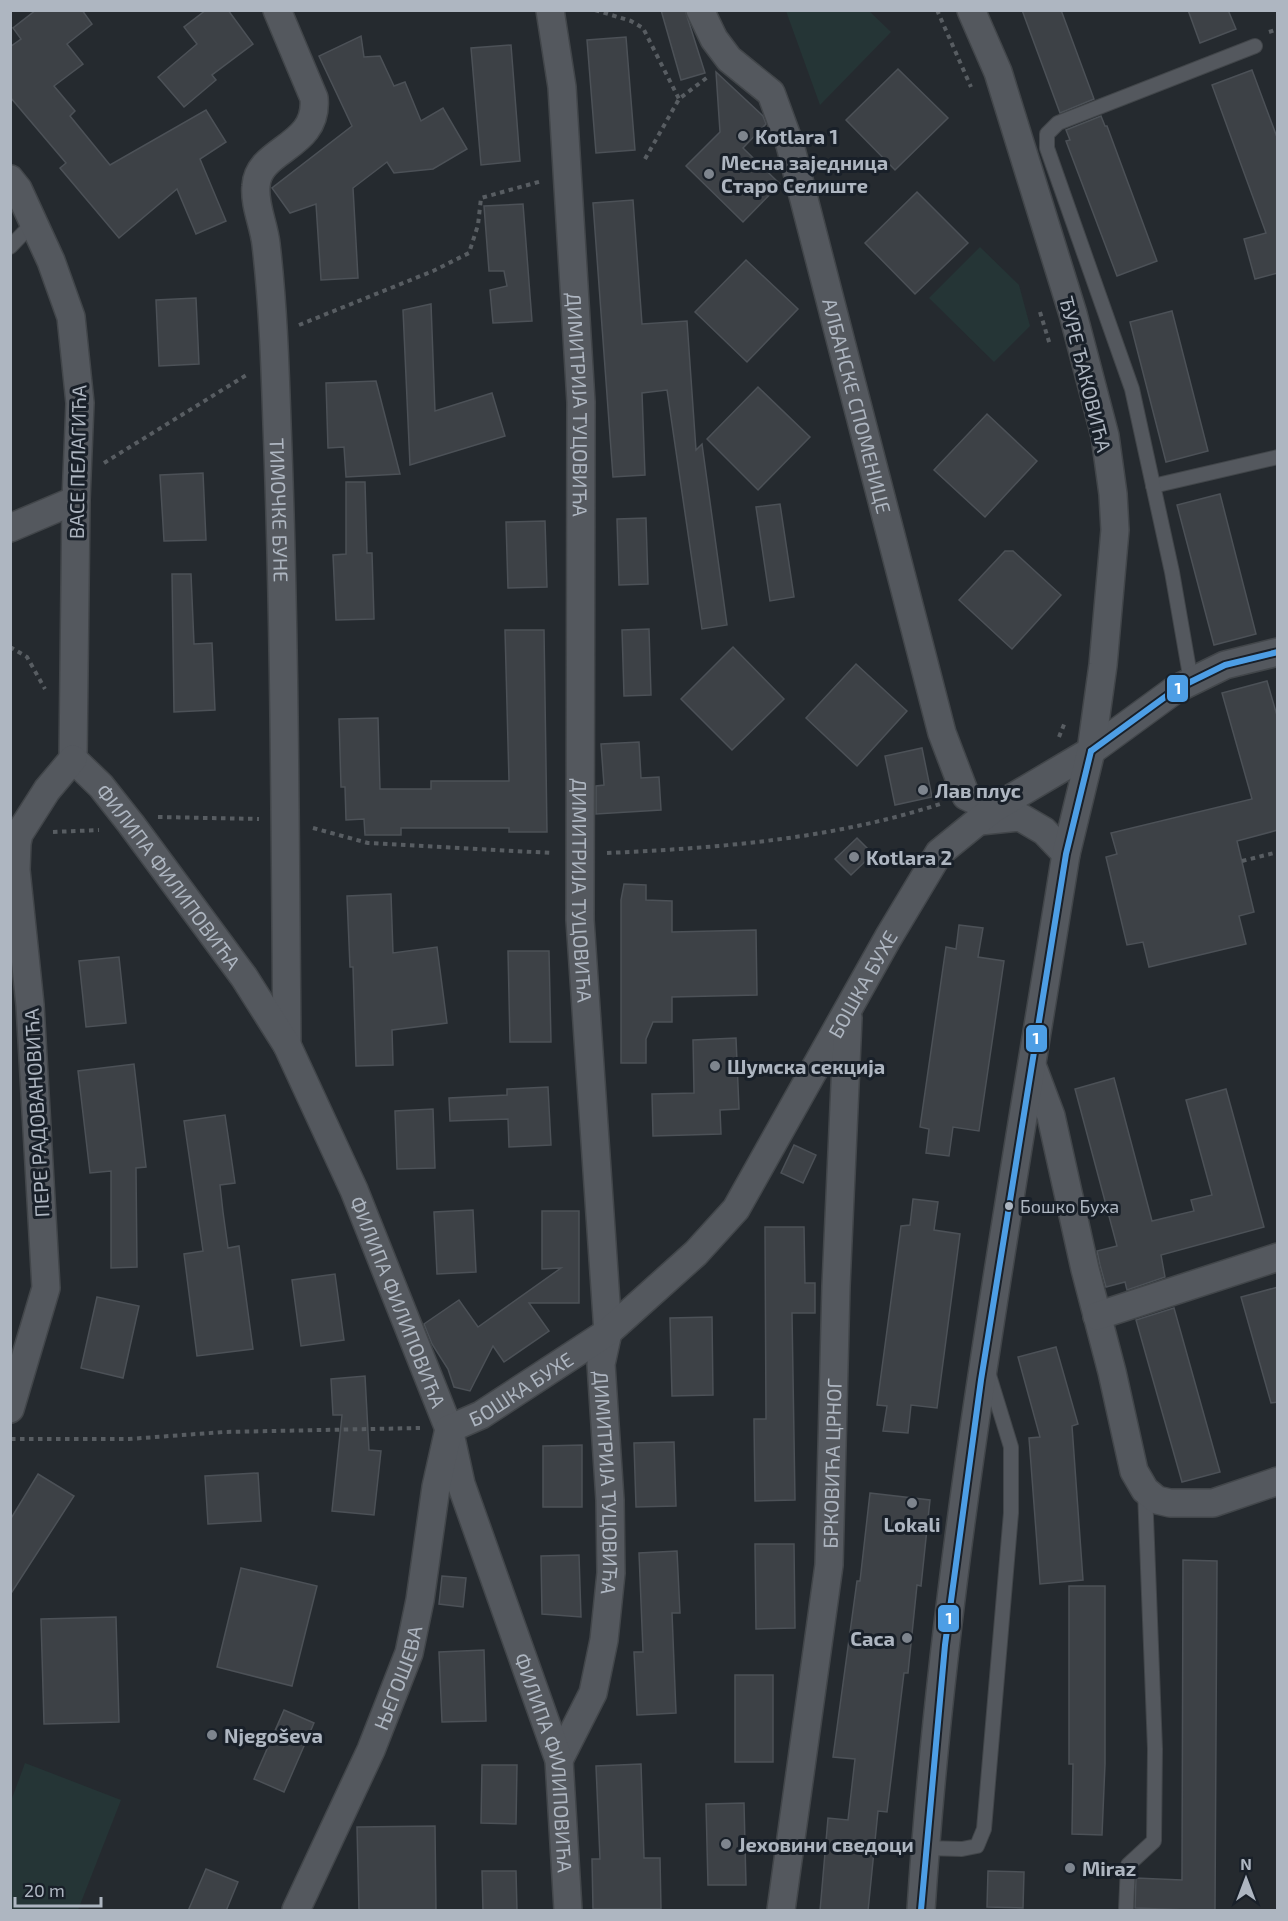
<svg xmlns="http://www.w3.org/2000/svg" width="1288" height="1921" font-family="'Exo 2',sans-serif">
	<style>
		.green { fill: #253536 }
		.building { fill: #3d4146; stroke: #4c5157; stroke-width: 1.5 }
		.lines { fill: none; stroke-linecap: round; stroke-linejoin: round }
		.service-casing { stroke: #42464a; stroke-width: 16 }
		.minor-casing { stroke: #42464a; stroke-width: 30 }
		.path { stroke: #585d62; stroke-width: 4; stroke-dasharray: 4.5 4.5; stroke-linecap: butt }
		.service { stroke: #54585e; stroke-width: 14 }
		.minor { stroke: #54585e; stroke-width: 27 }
		.bus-1-casing { stroke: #192029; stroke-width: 10 }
		.bus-1 { stroke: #4d9ee5; stroke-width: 6 }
		.poi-dot { fill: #7e858e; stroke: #192029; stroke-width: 2 }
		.bus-dot { fill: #aeb6c1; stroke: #192029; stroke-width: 2 }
		.labels { text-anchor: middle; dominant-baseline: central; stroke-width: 6; stroke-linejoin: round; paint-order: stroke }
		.bus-label { font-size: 18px; fill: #aeb6c1; stroke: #192029; text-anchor: start }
		.poi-label { font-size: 20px; font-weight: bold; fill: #aeb6c1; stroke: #192029; text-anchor: start }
		.street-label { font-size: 20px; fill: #aeb6c1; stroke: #192029 }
		.line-badge { stroke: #192029; stroke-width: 2 }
		.badge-label { font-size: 16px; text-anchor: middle; font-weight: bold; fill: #fff }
	</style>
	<rect width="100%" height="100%" fill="#252a2f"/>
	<g class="green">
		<polygon points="786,11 869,11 891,32 820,105"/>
		<polygon points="980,247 1019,285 1030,326 994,362 929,298"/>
		<polygon points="25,1763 121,1800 78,1910 11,1910 11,1801"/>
	</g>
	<g class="building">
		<polygon points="36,10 82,10 92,24 67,44 83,64 54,86 75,111 70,116 110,165 206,110 226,142 200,159 226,221 196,234 177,189 119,238 60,168 66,163 10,97 10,47 21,39 13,28"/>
		<polygon points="206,10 228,10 253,44 212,75 216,80 184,107 158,77 197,44 184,27"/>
		<polygon points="661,10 685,10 705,73 681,80"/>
		<polygon points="1022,10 1061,10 1094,99 1060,113"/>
		<polygon points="1188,10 1228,10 1236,29 1200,43"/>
		<polygon points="361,36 364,57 380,56 394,86 405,82 421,121 443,108 467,149 433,169 394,173 387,162 353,188 358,278 321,280 316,204 290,213 272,188 352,126 319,56"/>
		<polygon points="626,37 635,150 596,153 587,40"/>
		<polygon points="511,45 520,161 481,165 471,48"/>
		<polygon points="898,69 948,118 895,170 846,120"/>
		<polygon points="1252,70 1278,140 1278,273 1255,279 1244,239 1266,233 1212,85"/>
		<polygon points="716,72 763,116 766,124 743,148 780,184 743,222 686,166 720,132"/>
		<polygon points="1101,116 1105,126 1107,126 1157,261 1117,276 1066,141 1070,140 1066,130"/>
		<polygon points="917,192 968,243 915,294 865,243"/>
		<polygon points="633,200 642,324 687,321 696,450 702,444 727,625 702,629 667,390 642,393 645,475 613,477 593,203"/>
		<polygon points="523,204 532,321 493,323 490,290 507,286 504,271 489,271 484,206"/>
		<polygon points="746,260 798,309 747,362 695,312"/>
		<polygon points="196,298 199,364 159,366 156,300"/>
		<polygon points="431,304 435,411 492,393 505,436 410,465 403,310"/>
		<polygon points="1172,311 1208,451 1166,462 1130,322"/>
		<polygon points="376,381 400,474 346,477 344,447 328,448 326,383"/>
		<polygon points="758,387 810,437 758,490 707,439"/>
		<polygon points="987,414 1037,461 985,517 934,470"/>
		<polygon points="203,473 206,540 164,541 160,475"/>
		<polygon points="346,482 365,482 367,553 372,553 374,619 336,620 333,555 346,554"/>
		<polygon points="1220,494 1256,634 1214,645 1177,505"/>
		<polygon points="780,504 794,597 770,601 756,507"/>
		<polygon points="646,518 648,584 619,585 617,519"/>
		<polygon points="545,521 547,587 508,588 506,522"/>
		<polygon points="1005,551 1013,551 1061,595 1012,649 959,600"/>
		<polygon points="172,574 191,574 194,644 212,643 215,710 174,712"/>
		<polygon points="649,629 651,695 624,696 622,630"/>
		<polygon points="505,630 544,630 547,832 509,832 509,828 401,828 401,835 365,835 364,819 346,820 345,787 341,787 339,719 378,718 380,789 431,789 431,781 509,781"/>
		<polygon points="733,647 784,699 732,750 681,699"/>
		<polygon points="856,664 907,711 857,766 806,718"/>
		<polygon points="1267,681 1278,719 1278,830 1237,841 1254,912 1239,916 1246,944 1149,967 1143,942 1127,945 1106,857 1117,854 1111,833 1252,799 1222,693"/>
		<polygon points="639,742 641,778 659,777 661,810 596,814 596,786 604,785 601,744"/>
		<polygon points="922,748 932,797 895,805 885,756"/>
		<polygon points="857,838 873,854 851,875 835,859"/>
		<polygon points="624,884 646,885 646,900 672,901 672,932 756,930 757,995 672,997 672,1022 653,1022 646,1039 646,1063 621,1063 621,900"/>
		<polygon points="391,894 393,953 437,947 447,1023 392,1030 393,1065 356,1066 353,967 350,967 347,896"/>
		<polygon points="959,925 983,928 978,957 1004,961 979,1131 953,1127 949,1156 926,1153 929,1129 920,1127 946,947 956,949"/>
		<polygon points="508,951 549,951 551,1042 510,1042"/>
		<polygon points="119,957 126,1023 86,1027 79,961"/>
		<polygon points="736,1038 739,1109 720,1110 721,1134 653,1136 652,1094 694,1093 693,1040"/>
		<polygon points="134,1064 146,1167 136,1168 137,1267 111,1268 111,1171 90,1173 78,1071"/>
		<polygon points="1114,1078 1152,1221 1194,1211 1191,1200 1212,1195 1186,1100 1226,1089 1264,1227 1161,1255 1165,1277 1127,1290 1125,1282 1106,1287 1100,1265 1097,1251 1117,1246 1075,1089"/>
		<polygon points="548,1087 551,1145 509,1147 508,1119 450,1121 449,1098 507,1095 507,1089"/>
		<polygon points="433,1109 435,1168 397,1169 395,1111"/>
		<polygon points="225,1115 235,1183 220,1185 223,1212 228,1248 239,1246 253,1349 197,1356 184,1254 203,1251 184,1121"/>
		<polygon points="794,1145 816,1155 803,1183 781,1173"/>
		<polygon points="913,1199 938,1202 934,1230 960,1234 937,1408 911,1405 908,1433 883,1431 887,1406 877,1405 901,1226 910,1225"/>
		<polygon points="473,1210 476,1272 437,1274 434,1212"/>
		<polygon points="542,1211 579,1211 579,1303 529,1303 549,1331 504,1362 493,1346 470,1391 454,1387 448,1369 432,1344 424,1324 459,1300 478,1327 561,1268 542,1269"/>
		<polygon points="765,1227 804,1227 805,1283 815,1283 815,1313 792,1313 795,1500 755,1501 754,1419 766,1419"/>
		<polygon points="335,1274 344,1340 301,1346 292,1280"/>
		<polygon points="1278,1287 1278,1402 1271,1403 1241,1297"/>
		<polygon points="97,1297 139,1306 123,1378 81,1368"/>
		<polygon points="1174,1308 1220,1472 1182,1482 1136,1320"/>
		<polygon points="712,1317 713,1395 672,1396 670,1318"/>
		<polygon points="1056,1347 1078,1424 1072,1426 1083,1580 1040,1584 1029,1438 1040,1437 1018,1357"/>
		<polygon points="365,1376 369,1450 381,1451 374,1515 332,1511 342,1415 333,1415 331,1379"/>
		<polygon points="674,1442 676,1506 636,1507 634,1443"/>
		<polygon points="582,1445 582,1507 543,1507 543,1446"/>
		<polygon points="258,1473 261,1521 208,1524 205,1476"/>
		<polygon points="38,1474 74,1496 10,1595 10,1520"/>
		<polygon points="870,1493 930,1500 921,1586 917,1585 908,1673 904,1673 887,1812 878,1811 868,1911 820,1911 828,1818 848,1820 855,1759 833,1757 857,1581 860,1581"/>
		<polygon points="755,1544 794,1544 795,1628 756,1629"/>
		<polygon points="677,1551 680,1613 672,1613 676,1713 637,1715 634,1652 643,1652 639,1553"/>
		<polygon points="579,1555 581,1617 542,1614 541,1556"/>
		<polygon points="1183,1560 1217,1561 1215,1911 1135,1908 1136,1878 1182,1880"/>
		<polygon points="241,1568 317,1586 292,1686 217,1667"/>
		<polygon points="442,1576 466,1578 463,1607 439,1604"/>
		<polygon points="1069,1586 1105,1586 1105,1764 1102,1835 1072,1834 1073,1764 1069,1764"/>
		<polygon points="116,1617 119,1722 44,1724 41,1619"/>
		<polygon points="484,1650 486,1721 442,1722 439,1652"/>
		<rect x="735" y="1675" width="38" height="87"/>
		<polygon points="284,1710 314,1723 284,1792 254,1779"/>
		<polygon points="641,1764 644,1858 660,1858 661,1909 593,1909 592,1859 600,1859 596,1766"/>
		<polygon points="482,1765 517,1765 516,1824 481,1823"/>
		<polygon points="744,1803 746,1885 708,1885 706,1804"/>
		<polygon points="435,1826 436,1911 359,1911 357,1827"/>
		<polygon points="206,1869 238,1882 226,1911 188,1911"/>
		<polygon points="482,1871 516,1871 517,1911 483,1911"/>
		<polygon points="988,1871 1024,1872 1023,1908 987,1907"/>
	</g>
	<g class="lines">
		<g class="service-casing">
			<g id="service">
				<polyline points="10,247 33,223"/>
				<polyline points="1153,486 1278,457"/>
				<polyline points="1191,681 1172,572 1132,389 1047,148 1047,134 1058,123 1255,46"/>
				<polyline points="925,1848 962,1849 977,1846 984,1829 1011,1513 1011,1447 988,1372"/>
				<polyline points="1126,1910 1128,1865 1154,1841 1155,1749 1145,1491"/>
			</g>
		</g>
		<g class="minor-casing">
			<g id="minor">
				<path id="s1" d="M277,10L314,98C319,148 258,148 256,186C254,205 264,225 266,244C273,304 275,364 277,424C285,631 285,838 287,1045"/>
				<path id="s2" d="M550,10L562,87L581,402L580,920L608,1332L601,1364L610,1500L611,1573L604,1640L593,1693L559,1760"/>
				<path id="s3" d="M700,10L714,39L729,59L771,93L790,145L942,733L966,796L993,809"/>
				<polyline points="10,179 18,189 51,261 71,317 80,403 76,500 73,759"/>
				<polyline points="10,528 76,500"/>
				<path id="s4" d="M73,759L101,786L131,824L244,977L287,1045L354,1190L449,1429L461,1484L559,1760L568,1910"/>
				<polyline points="980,821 1020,817 1044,831 1066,854"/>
				<polyline points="1033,1068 1051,1116 1085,1269 1112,1372 1134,1471 1145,1490 1157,1500 1170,1503 1213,1503 1278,1481"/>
				<polyline points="1097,1316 1278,1257"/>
				<polyline points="10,1409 46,1288 30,1005 16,870 17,843 19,834 47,790 73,759"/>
				<path id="s5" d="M296,1910L371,1750L409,1653L420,1600L436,1487L449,1429L481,1415L608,1332L696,1253L736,1209L888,938L939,853L993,809L1091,751L1176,689L1225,665L1278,652"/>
				<path id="s6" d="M781,1910L829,1565L836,1286L848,1018"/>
				<path d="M921,1910C944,1555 1010,1205 1066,854L1091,751L1103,665L1115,530L1113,494L1105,436L1073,314L998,72L971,10"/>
			</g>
		</g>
		<g class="path">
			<polyline points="595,10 631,21 643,28 679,99"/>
			<polyline points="937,10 971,87"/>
			<polyline points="1269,32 1278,29"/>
			<polyline points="645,159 679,99 709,76"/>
			<polyline points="1040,312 1050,345"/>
			<polyline points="299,325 433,271 469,253 478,225 481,198 542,181"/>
			<polyline points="104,463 248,374"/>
			<polyline points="10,647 27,657 45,689"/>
			<polyline points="1059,737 1065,722"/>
			<polyline points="158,817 259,819"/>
			<polyline points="313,828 368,843 552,853"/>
			<polyline points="53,832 99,830"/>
			<path d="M607,853C719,848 833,839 940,804"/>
			<polyline points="1242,861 1278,852"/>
			<polyline points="11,1439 129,1439 224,1432 420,1428"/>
		</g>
		<use href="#service" class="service"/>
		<use href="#minor" class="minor"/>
		<g class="bus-1-casing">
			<g id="bus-1">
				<polyline points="1091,751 1176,689 1225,665 1278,652"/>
				<polyline points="921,1910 945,1645 981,1380 1066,854 1091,751"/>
			</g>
		</g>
		<use href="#bus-1" class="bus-1"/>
	</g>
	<g class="poi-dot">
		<circle cx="743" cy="136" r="6"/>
		<circle cx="709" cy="174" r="6"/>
		<circle cx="923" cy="790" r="6"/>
		<circle cx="854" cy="857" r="6"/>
		<circle cx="715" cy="1066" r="6"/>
		<circle cx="912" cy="1503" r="6"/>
		<circle cx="907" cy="1638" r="6"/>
		<circle cx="212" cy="1735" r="6"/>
		<circle cx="726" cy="1844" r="6"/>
		<circle cx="1070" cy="1868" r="6"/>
	</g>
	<circle class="bus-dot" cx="1009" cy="1206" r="5"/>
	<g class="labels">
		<g class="bus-label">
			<text x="1020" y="1206">Бошко Буха</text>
		</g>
		<g class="poi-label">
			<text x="755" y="136">Kotlara 1</text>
			<text x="721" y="162">Месна заједница<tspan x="721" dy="23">Старо Селиште</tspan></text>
			<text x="935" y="790">Лав плус</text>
			<text x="866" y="857">Kotlara 2</text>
			<text x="727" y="1066">Шумска секција</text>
			<text x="912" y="1524" text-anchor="middle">Lokali</text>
			<text x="895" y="1638" text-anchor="end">Caca</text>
			<text x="224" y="1735">Njegoševa</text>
			<text x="738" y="1844">Јеховини сведоци</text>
			<text x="1082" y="1868">Miraz</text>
		</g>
		<g class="street-label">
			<text transform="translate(1086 374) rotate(76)">ЂУРЕ ЂАКОВИЋА</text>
			<text stroke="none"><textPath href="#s2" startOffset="396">ДИМИТРИЈА ТУЦОВИЋА</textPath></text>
			<text stroke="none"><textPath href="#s3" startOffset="436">АЛБАНСКЕ СПОМЕНИЦЕ</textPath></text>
			<text transform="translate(77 462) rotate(-89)">ВАСЕ ПЕЛАГИЋА</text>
			<text stroke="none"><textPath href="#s1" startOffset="532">ТИМОЧКЕ БУНЕ</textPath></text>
			<text stroke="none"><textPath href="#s4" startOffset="152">ФИЛИПА ФИЛИПОВИЋА</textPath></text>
			<text stroke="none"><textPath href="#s2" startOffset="882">ДИМИТРИЈА ТУЦОВИЋА</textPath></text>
			<text stroke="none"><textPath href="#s5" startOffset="1131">БОШКА БУХЕ</textPath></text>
			<text transform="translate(36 1113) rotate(-93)">ПЕРЕ РАДОВАНОВИЋА</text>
			<text stroke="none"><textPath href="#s4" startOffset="638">ФИЛИПА ФИЛИПОВИЋА</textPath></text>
			<text stroke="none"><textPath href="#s5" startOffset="591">БОШКА БУХЕ</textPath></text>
			<text stroke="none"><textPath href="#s6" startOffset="450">БРКОВИЋА ЦРНОГ</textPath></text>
			<text stroke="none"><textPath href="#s2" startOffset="1476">ДИМИТРИЈА ТУЦОВИЋА</textPath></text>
			<text stroke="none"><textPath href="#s5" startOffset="254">ЊЕГОШЕВА</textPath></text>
			<text stroke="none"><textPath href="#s4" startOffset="1124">ФИЛИПА ФИЛИПОВИЋА</textPath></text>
		</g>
	</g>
	<g class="line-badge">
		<rect x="1166" y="674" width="23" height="29" rx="6" fill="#4d9ee5"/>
		<rect x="1025" y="1024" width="23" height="29" rx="6" fill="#4d9ee5"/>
		<rect x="937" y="1604" width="23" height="29" rx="6" fill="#4d9ee5"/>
	</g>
	<g class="badge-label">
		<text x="1178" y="694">1</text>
		<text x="1036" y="1044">1</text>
		<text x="949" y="1624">1</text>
	</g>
	<rect width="1288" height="1921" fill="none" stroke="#aeb6c1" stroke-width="24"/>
	<g transform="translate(1246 1879)" stroke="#192029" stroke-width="4.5" paint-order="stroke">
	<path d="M0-4.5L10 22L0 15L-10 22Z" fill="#aeb6c1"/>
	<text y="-9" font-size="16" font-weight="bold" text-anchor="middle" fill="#aeb6c1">N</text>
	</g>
	<path d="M15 1897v9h86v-9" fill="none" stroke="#aeb6c1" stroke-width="3"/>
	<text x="24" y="1897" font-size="18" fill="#aeb6c1" stroke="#192029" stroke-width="4.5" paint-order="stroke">20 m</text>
</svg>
